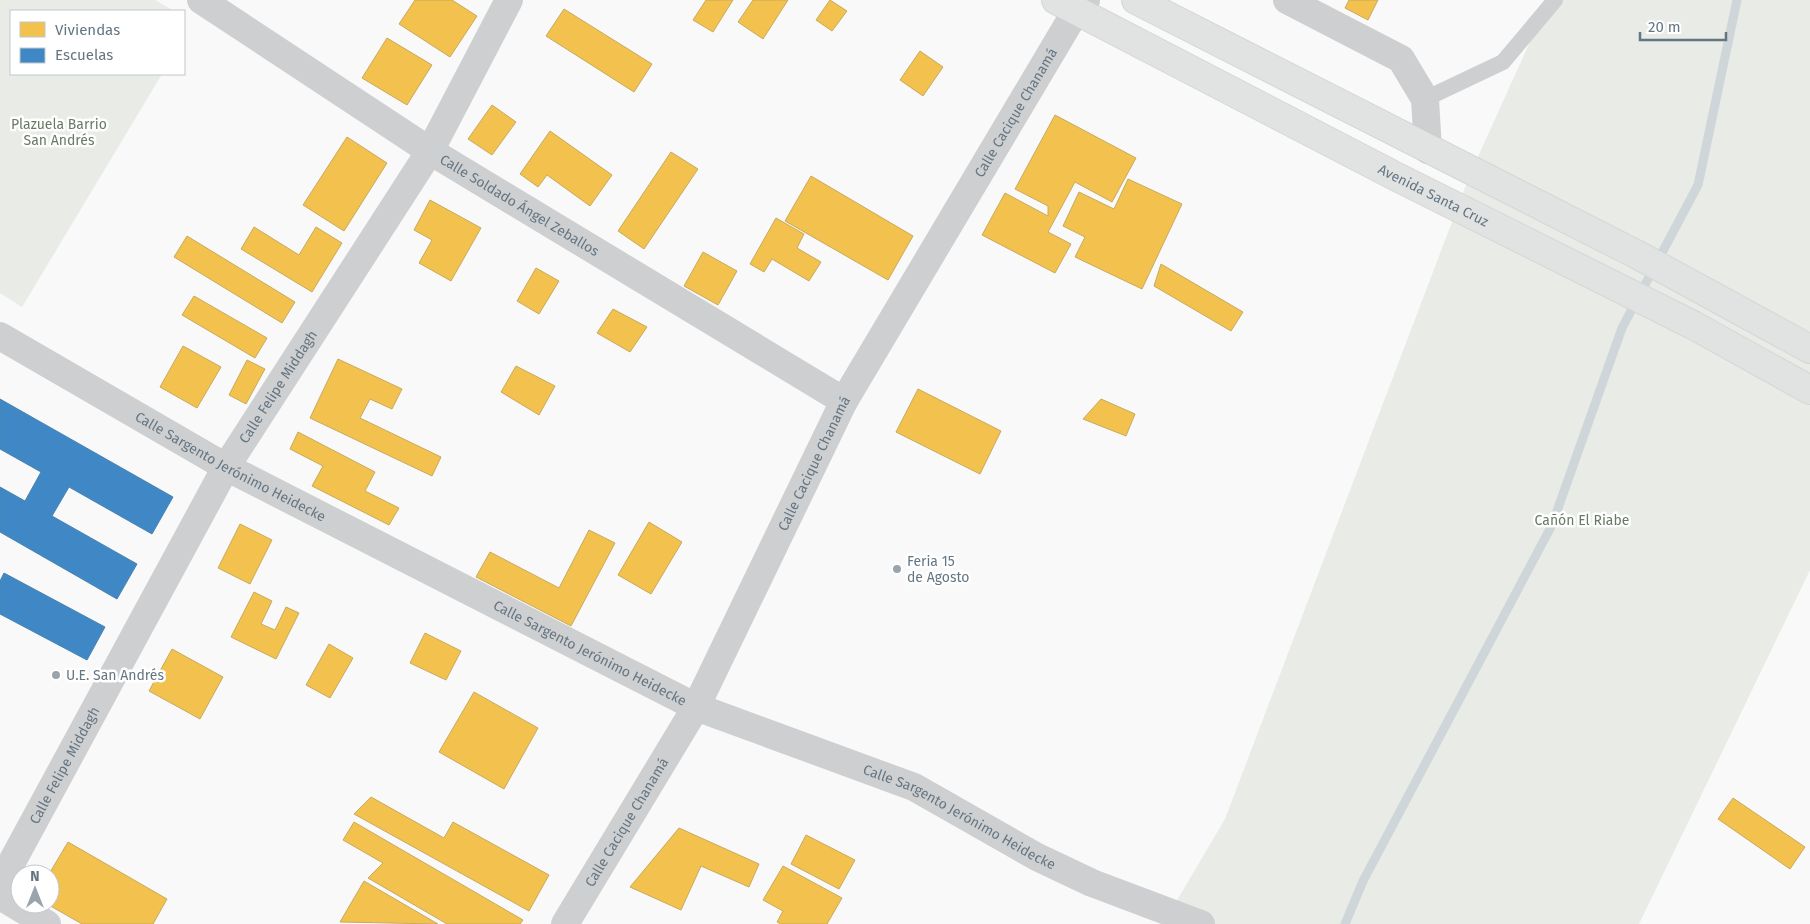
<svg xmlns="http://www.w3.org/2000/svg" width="1810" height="924" font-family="'Fira Sans',sans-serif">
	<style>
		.green { fill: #e8ebe6 }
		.homes { fill: #f2c14e; stroke: #c8aa5e }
		.schools { fill: #3f88c5; stroke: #4a83b1 }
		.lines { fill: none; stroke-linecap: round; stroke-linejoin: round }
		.stream { stroke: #ced6d9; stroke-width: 9 }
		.secondary-casing { stroke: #d5d6d7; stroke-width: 30 }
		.lane { stroke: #cecfd0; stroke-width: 16 }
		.street { stroke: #cecfd0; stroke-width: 28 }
		.secondary { stroke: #e1e2e2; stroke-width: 28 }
		.poi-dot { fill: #99a4ac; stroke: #fff; stroke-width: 2 }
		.labels { text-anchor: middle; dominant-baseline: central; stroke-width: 5; stroke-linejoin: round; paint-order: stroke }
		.street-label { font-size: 14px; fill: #657683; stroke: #fff }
		.park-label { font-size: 14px; fill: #687a64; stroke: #fff }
		.poi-label { font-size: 14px; fill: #657683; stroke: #fff; text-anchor: start }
	</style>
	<rect width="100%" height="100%" fill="#f9f9f9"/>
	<g class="green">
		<polygon points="0,0 155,0 174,11 11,11 11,74 162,74 22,307 0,293"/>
		<polygon points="1549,0 1810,0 1810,570 1639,924 1163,924 1225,819 1471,172"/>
	</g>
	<g class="homes">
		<polygon points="415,0 452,0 477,16 450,57 399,24"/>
		<polygon points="706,0 733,0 713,32 693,20"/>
		<polygon points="753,0 788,0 763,39 738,22"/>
		<polygon points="830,0 847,11 832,31 816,20"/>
		<polygon points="1349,0 1378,0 1368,20 1345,8"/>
		<polygon points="564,9 652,64 634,92 546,36"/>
		<polygon points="387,38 432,65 407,105 362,78"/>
		<polygon points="920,51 943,67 923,96 900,80"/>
		<polygon points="492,105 516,122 492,155 468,139"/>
		<polygon points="1055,115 1136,158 1112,202 1075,182 1048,232 1071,244 1055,273 982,235 1005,193 1048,216 1048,206 1015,189"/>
		<polygon points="550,131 612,175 590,206 547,175 538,187 520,174"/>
		<polygon points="347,137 387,163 344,231 303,205"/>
		<polygon points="671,152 698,169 644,249 618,231"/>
		<polygon points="811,176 913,236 888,280 785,221"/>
		<polygon points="1128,179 1182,204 1142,289 1075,257 1085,237 1063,226 1079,192 1114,209"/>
		<polygon points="430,200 481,228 451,281 419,263 432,240 414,230"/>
		<polygon points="776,218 804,234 797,248 821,262 809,281 772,259 764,272 750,264"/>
		<polygon points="254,227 299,255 316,227 342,243 312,292 241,249"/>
		<polygon points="187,236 295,302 282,323 174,257"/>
		<polygon points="703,252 737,271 718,305 684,286"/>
		<polygon points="1161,264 1243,312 1231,331 1154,286"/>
		<polygon points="536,268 559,281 539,314 517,301"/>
		<polygon points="194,296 267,338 255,358 182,315"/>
		<polygon points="613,309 647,327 630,352 597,333"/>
		<polygon points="183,346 221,367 197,408 160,387"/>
		<polygon points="338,359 402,389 392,409 370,399 360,418 441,457 432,476 310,418"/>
		<polygon points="247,360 265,369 246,404 229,395"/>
		<polygon points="516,366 555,386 539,415 501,392"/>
		<polygon points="918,389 1001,431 980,474 896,432"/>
		<polygon points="1101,399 1135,414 1126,436 1083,419"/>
		<polygon points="298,432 375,472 365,491 399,508 389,525 312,486 323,466 290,449"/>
		<polygon points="649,522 682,542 651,594 618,575"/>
		<polygon points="240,524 272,540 250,584 218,568"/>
		<polygon points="589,530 615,543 571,626 476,577 490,552 559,588"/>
		<polygon points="254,592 272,601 261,624 275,630 286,607 299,613 276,659 231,637"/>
		<polygon points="425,633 461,651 446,680 410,663"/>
		<polygon points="329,644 353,658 330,698 306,685"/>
		<polygon points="172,649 223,677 200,719 149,691"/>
		<polygon points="474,692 538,728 504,789 439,752"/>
		<polygon points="371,797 444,838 453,822 549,875 529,911 354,814"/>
		<polygon points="1733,798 1805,847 1790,869 1718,819"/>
		<polygon points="354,822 523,920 520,924 447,924 368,878 383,863 343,840"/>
		<polygon points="679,828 759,864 749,887 701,866 681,910 630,887"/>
		<polygon points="806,835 855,860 839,889 791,864"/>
		<polygon points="68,842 167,899 153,924 82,924 47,904 50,904 49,874"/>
		<polygon points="783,866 842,898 827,924 781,924 777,922 783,911 763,900"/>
		<polygon points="364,881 438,924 340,922"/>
	</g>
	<g class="schools">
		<polygon points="0,399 173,497 152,534 69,487 52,516 137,564 117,599 0,532 0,487 25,501 41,472 0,449"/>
		<polygon points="4,573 105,627 87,660 0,614 0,581"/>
	</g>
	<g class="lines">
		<polyline class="stream" points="1345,924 1363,881 1552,525 1622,328 1698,185 1737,0"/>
		<g class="secondary-casing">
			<g id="secondary">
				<path id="s5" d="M1056,0L1395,176L1693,325L1810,390"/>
				<polyline points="1136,0 1636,254 1810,349"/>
			</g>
		</g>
		<polyline class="lane" points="1425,99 1503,62 1555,0"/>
		<g class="street">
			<path id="s1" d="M201,0L430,151L844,401"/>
			<polyline points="1287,0 1401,59 1425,99 1428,150"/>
			<path id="s2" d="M0,336L226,467L696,707L914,787L1037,857L1092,883L1201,924"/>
			<path id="s3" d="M0,884L226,467L430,151L509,0"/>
			<polyline points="0,896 47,924"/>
			<path id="s4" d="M565,924L696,707L844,401L1076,11L1086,0"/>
		</g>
		<use href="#secondary" class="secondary"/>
	</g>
	<g class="poi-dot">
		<circle cx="897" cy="569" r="5"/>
		<circle cx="56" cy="675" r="5"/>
	</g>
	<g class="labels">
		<g class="street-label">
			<text stroke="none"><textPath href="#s4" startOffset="929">Calle Cacique Chanamá</textPath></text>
			<text stroke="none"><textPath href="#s5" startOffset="425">Avenida Santa Cruz</textPath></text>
			<text stroke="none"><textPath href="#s1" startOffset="379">Calle Soldado Ángel Zeballos</textPath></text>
			<text stroke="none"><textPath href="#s3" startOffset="570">Calle Felipe Middagh</textPath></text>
			<text stroke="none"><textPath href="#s4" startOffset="524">Calle Cacique Chanamá</textPath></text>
			<text stroke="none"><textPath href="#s2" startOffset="265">Calle Sargento Jerónimo Heidecke</textPath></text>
			<text stroke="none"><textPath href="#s2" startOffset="670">Calle Sargento Jerónimo Heidecke</textPath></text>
			<text stroke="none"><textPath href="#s3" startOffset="135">Calle Felipe Middagh</textPath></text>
			<text stroke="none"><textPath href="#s2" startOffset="1075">Calle Sargento Jerónimo Heidecke</textPath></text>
			<text stroke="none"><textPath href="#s4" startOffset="119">Calle Cacique Chanamá</textPath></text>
		</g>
		<g class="park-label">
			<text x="59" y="124">Plazuela Barrio<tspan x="59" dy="16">San Andrés</tspan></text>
			<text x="1582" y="520">Cañón El Riabe</text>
		</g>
		<g class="poi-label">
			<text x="907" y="561">Feria 15<tspan x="907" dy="16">de Agosto</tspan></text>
			<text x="66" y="675">U.E. San Andrés</text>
		</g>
	</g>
	<rect x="10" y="10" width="175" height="65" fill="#ffffff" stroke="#c1c8cd"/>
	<rect x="20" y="22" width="25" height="15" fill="#f2c14e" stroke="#c1c8cd"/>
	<text x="55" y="35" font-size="15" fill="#657683">Viviendas</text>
	<rect x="20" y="48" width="25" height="15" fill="#3f88c5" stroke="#c1c8cd"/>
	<text x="55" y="60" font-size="15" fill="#657683">Escuelas</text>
	<g transform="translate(35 889)"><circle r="24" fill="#ffffff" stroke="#c1c8cd"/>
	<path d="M0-4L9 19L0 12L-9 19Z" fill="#99a4ac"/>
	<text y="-8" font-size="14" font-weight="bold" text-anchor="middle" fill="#657683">N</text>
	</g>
	<path d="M1640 32v8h86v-8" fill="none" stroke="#657683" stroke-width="2.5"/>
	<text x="1648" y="32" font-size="15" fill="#657683" stroke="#ffffff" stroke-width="4" paint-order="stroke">20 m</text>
</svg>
